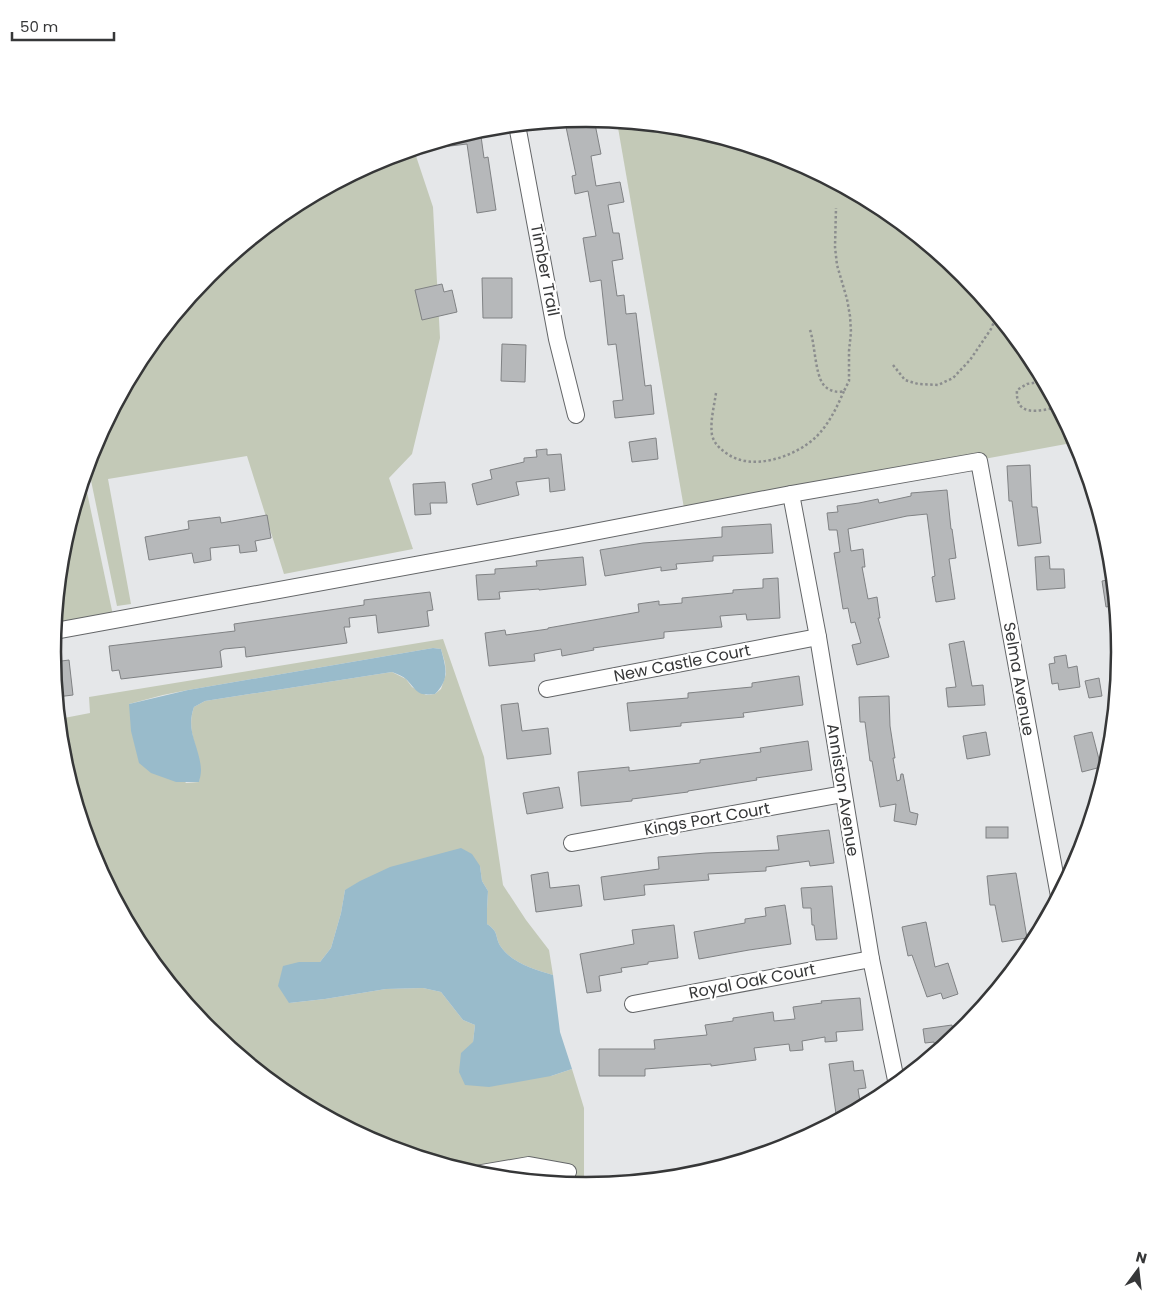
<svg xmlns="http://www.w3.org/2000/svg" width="1173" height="1305" font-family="Poppins,sans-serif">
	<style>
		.green { fill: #c3c9b7; fill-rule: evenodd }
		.water { fill: #99bbcb }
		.building { fill: #b6b8ba; stroke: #808284 }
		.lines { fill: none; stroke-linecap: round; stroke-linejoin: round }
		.minor-casing { stroke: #646668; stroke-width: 18 }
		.path { stroke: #8b8d8e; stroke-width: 2.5; stroke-dasharray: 2.5 2.5; stroke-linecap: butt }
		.minor { stroke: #fff; stroke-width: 16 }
		.labels { text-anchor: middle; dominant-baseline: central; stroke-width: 4.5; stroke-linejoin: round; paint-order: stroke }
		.street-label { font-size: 16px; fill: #363738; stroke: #fff }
		.rim { fill: none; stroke: #363738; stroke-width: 2.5 }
	</style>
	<rect width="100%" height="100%" fill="#e5e7e9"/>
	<g class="green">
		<polygon points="617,122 691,129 791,159 883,209 964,275 1031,356 1077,442 685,514"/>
		<polygon points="414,150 433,207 440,338 412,454 389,478 413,549 284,574 247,456 108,479 131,604 117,606 88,466 93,448 143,356 209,275 290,208 382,159"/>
		<polygon points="84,478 114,620 55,631 63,548"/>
		<path d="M443,639L484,757L503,885L526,920L549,950L553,975C535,970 512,963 501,947C494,936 500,933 487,924V909L488,891L482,881L480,866L345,890L341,913L331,948L320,962H299L289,1003L325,999L386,989L423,988L441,992L463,1020L475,1025L473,1042L551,1076L572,1069L584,1108V1186L482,1176L382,1146L290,1096L209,1030L142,949L93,857L63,756L59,719L90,713L89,697ZM433,648L441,649L445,663L446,674L441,689L435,694L426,695L412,687L406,679L392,672L205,701L194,707C184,735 204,753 199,782L186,783L129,704L163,695L188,690Z"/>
	</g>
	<g class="water">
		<path d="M433,648L441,649C446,668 450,679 435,694C417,696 418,692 407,680C403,676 397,674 392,672L205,701L194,707C185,732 200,746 201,770C201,774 200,778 199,782H176L151,773L139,763L131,731L129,704L188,690Z"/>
		<path d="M461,848L472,854L480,866L482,881L488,891L487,909V924C500,933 494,936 501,947C512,963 535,970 553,975L560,1032L572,1069L551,1076L489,1087L465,1085L459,1072L461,1053L473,1042L475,1025L463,1020L441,992L423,988L386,989L325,999L289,1003L278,986L283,966L299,962H320L331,948L341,913L345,890L360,881L390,867Z"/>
	</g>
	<g class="building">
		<polygon points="587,118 594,119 601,154 591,156 596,186 620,182 624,202 608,205 613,233 619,233 623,259 612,261 617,296 624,295 626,314 636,313 645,386 651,385 654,414 615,418 613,401 623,400 616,344 608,345 601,280 590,282 583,238 596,236 588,191 575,194 572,176 576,175 565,122"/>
		<polygon points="480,129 484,158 488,157 496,210 477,213 467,144 442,147 441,141"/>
		<polygon points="482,278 512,278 512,318 483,318"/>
		<polygon points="442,284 444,292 452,290 457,312 422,320 415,290"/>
		<polygon points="502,344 526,345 525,382 501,381"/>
		<polygon points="656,438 658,459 632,462 629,442"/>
		<polygon points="547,449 547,455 561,454 565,490 550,492 549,478 516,482 519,495 477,505 472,484 492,479 490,470 524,462 524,458 537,457 536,450"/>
		<polygon points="1030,465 1032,507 1037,507 1041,543 1018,546 1012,501 1009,501 1007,466"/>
		<polygon points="445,482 447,503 430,503 431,514 415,515 413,484"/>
		<polygon points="947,490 951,529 952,529 956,558 949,559 955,599 936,602 932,577 935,576 927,514 907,516 848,529 851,551 863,549 865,567 862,567 868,599 877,597 880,618 878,618 889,657 857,665 852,645 861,643 855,622 851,623 848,608 843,609 834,553 840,552 837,530 829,530 827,513 838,512 837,506 859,503 878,499 879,503 911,496 911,493"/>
		<polygon points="267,515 271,538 255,541 257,551 240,553 239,545 210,548 211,560 194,563 192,553 149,560 145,537 189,529 188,521 220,517 221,523"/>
		<polygon points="771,524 773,553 713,556 713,561 676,564 677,569 661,571 661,567 605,576 600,550 643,543 722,537 722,527"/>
		<polygon points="1049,556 1050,569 1064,569 1065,588 1037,590 1035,557"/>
		<polygon points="583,557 586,585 539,590 539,589 499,592 500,599 478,600 476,575 495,574 495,569 537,566 536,561"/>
		<polygon points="778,578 780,618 747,620 746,614 720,616 722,627 664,632 664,638 593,648 594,650 562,656 561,649 534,654 535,661 489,666 485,633 505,630 506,635 548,629 548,628 639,612 638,604 659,601 659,605 682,603 682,598 733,593 733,590 763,588 763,579"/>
		<polygon points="1113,579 1116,605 1106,607 1102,581"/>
		<polygon points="430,592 433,610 427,611 429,626 378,633 376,615 349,618 350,627 344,627 347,643 246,657 245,647 224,649 220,651 222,667 121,679 119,670 112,671 109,646 235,631 234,624 364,605 364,600"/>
		<polygon points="964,641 972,686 983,685 985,705 948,707 946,688 956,687 949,644"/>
		<polygon points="1066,655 1068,668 1077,666 1080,687 1059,690 1058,683 1052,684 1049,664 1055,663 1054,657"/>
		<polygon points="69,660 73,695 57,697 54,662"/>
		<polygon points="799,676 803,705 743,713 744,717 681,723 681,726 630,731 627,703 688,698 688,693 752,687 752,683"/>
		<polygon points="1099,678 1102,696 1089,698 1085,681"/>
		<polygon points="889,696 890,726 895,758 893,758 897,781 900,780 901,774 903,774 910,812 918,814 916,825 894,821 896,804 880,807 872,761 870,761 865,722 860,722 859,697"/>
		<polygon points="518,703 522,731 548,728 551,754 507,759 501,705"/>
		<polygon points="986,732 990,755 967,759 963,736"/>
		<polygon points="1092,732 1101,767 1082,772 1074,736"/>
		<polygon points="808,741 812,770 756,778 757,780 688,791 688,792 632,799 632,801 581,806 578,772 629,767 629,771 700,763 700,760 761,752 760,748"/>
		<polygon points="559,787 563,808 527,814 523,793"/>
		<rect x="986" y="827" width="22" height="11"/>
		<polygon points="829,830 834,863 810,866 809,861 766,867 766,871 708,874 709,880 644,885 645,895 604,900 601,877 659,869 658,857 706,853 779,850 777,836"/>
		<polygon points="548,872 550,888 579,885 582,906 536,912 531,875"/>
		<polygon points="1016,873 1027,938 1002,942 995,905 990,905 987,876"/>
		<polygon points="832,886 837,939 816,940 814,925 812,925 811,908 803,908 801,888"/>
		<polygon points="785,905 791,944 749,950 699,959 694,932 745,923 745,919 766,916 765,908"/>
		<polygon points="926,922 935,967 948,963 958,994 943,999 941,993 927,997 912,955 908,956 902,927"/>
		<polygon points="674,925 678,958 648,962 648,964 621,968 622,972 599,976 601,991 587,993 580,954 634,944 632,930"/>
		<polygon points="860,998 863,1030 836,1032 837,1041 825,1042 825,1037 802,1041 803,1050 790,1051 789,1044 754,1048 756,1060 711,1066 711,1064 645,1069 645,1076 599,1076 599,1049 655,1049 654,1040 707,1035 705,1025 733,1021 733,1018 773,1012 774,1021 795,1019 793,1007 822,1003 821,1001"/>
		<polygon points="952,1025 954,1038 936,1054 934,1042 925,1043 923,1029"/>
		<polygon points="853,1061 854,1071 863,1070 866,1088 858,1089 861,1108 837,1121 829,1064"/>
	</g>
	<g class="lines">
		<g class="minor-casing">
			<g id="minor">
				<polyline points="517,125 557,339 576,415"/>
				<polyline points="791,494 818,637 871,959 897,1085"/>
				<polyline points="55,631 568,537 791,494 979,461 1059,896"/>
				<polyline points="547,689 818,637"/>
				<polyline points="572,843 843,794"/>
				<polyline points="633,1004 871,959"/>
				<polyline points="476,1174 529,1165 568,1172"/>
			</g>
		</g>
		<g class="path">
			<path d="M810,330C815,344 815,373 823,384C828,391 837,393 844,391L849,381V351L851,332L850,316L847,299L837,265L835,247L836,208"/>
			<polyline points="893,365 905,380 918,384 938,385 953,378 970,360 991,329 997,315"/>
			<path d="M1044,381L1027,384L1017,390C1015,418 1039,411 1058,407"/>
			<path d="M716,393C714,407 710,421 712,435C714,443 719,448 726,453C751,472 795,457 816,437C829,424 837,407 844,391"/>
		</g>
		<use href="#minor" class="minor"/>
	</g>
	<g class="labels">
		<g class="street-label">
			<text transform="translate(545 270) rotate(79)">Timber Trail</text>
			<text transform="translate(682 663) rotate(-11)">New Castle Court</text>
			<text transform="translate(1019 679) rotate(80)">Selma Avenue</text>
			<text transform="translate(843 790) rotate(81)">Anniston Avenue</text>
			<text transform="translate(707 819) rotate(-10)">Kings Port Court</text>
			<text transform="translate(752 981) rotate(-11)">Royal Oak Court</text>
		</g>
	</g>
	<path d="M0 0H1173V1305H0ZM61 652a525 525 0 1 1 1050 0a525 525 0 1 1-1050 0Z" fill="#fff" fill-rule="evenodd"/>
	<path class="rim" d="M61 652a525 525 0 1 1 1050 0a525 525 0 1 1-1050 0Z"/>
	<g transform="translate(1138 1270) rotate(15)" stroke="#ffffff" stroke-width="4" paint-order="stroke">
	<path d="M0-4L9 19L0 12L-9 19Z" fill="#363738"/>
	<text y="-8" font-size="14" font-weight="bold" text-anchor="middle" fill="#363738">N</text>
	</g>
	<path d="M12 32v8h102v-8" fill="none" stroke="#363738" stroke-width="2.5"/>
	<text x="20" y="32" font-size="15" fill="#363738" stroke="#ffffff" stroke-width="4" paint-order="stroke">50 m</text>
</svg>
